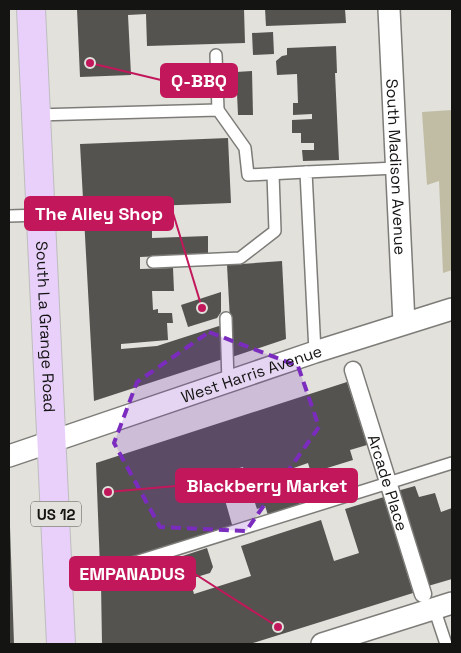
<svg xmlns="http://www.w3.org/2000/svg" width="461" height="653" font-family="'Space Grotesk',sans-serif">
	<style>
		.green { fill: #c1bda5 }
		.building { fill: #54534f }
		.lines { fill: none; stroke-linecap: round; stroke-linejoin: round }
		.service-casing { stroke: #7d7c78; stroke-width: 14 }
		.pedestrian-casing { stroke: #7d7c78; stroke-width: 19 }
		.minor-casing { stroke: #7d7c78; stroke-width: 24 }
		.primary-casing { stroke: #bdbdbd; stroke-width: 30 }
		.service { stroke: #fff; stroke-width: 11 }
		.pedestrian { stroke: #fff; stroke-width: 16 }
		.minor { stroke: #fff; stroke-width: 21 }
		.primary { stroke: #e8d0fb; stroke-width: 28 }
		.marked { fill: #7b2cbf; fill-opacity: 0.2; stroke: #7b2cbf; stroke-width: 4; stroke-dasharray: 10 6; stroke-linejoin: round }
		.labels { text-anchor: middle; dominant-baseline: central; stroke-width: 5; stroke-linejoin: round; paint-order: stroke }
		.shield { fill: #e2e1dc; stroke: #52524f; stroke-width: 1 }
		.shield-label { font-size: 15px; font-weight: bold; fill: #141412 }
		.street-label { font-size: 16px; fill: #141412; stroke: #e2e1dc }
		.leader { fill: none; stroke: #c2185b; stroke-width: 2 }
		.callout-dot { fill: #c2185b; stroke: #e2e1dc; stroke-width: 2 }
		.callout { fill: #c2185b; stroke: #c2185b; stroke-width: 2 }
		.callout-label { font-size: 18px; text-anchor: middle; font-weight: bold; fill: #fff }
	</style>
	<rect width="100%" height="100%" fill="#e2e1dc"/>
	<polygon class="green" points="452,110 452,270 443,273 439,181 427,185 422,112"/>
	<g class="building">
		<polygon points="77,9 244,9 245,43 147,46 146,14 128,15 131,75 80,77"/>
		<polygon points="265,9 345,9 346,23 266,26"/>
		<polygon points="273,32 274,54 253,55 252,33"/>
		<polygon points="336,46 337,73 335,73 339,160 303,161 302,150 314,150 314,143 301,143 301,133 292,133 292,120 312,119 312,114 293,115 293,103 298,103 297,74 277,75 276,61 282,56 287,55 287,48"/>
		<polygon points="252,71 253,115 238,115 236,72"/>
		<polygon points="228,138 231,203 152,206 152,238 208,236 208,254 140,257 140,269 173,268 174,291 152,291 153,310 158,309 158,313 172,313 173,323 167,323 168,340 121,344 121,349 157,346 219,326 222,328 223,359 94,401 80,144"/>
		<polygon points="282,261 286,339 232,357 227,265"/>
		<polygon points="221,292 221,312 217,318 188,327 181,305"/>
		<polygon points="347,382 367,445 350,450 353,460 311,473 308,463 288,470 300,505 268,515 265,506 257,509 243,467 210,476 214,488 221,486 233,528 100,567 96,463"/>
		<polygon points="415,486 419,497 435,493 441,512 452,508 452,579 428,586 397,491"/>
		<polygon points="384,497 413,593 250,644 102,644 101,583 207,548 213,567 210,573 190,579 194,594 251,576 241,546 321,520 334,561 359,553 345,509"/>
		<polygon points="9,527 10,527 14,644 9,644"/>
	</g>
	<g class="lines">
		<g class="service-casing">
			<g id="service">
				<polyline points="216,55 218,110"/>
				<polyline points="36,115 218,110 245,148 248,175 306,172"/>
				<polyline points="9,216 41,215"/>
				<polyline points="153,262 240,258 275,231 273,174"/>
				<polyline points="226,318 228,382"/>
				<polyline points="315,352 306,172 397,168"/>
				<polyline points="59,586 452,463"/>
				<polyline points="434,608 446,644"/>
			</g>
		</g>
		<g class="pedestrian-casing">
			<g id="pedestrian">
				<path id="s1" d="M353,370L423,594"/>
			</g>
		</g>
		<g class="minor-casing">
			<g id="minor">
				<path id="s2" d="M389,9L404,323"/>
				<path id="s3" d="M9,456L315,352L452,309"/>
				<polyline points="322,644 452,603"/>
			</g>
		</g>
		<g class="primary-casing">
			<g id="primary">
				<path id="s4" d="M31,9L61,644"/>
			</g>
		</g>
		<use href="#service" class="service"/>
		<use href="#pedestrian" class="pedestrian"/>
		<use href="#minor" class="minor"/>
		<use href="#primary" class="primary"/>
	</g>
	<path class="marked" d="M209,332L298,366L319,427L246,531L160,527L114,443L137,382Z"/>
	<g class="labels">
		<rect class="shield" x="31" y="501.5" width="50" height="25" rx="4"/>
		<g class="shield-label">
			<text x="56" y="514">US 12</text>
		</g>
		<g class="street-label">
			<text stroke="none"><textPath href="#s2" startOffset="158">South Madison Avenue</textPath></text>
			<text stroke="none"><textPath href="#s4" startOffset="318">South La Grange Road</textPath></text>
			<text stroke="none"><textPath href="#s3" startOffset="256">West Harris Avenue</textPath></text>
			<text stroke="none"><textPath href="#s1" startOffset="118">Arcade Place</textPath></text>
		</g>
	</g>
	<path class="leader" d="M90 63L161 80M202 308L173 213M108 492L176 486M278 627L195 574"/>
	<g class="callout-dot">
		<circle cx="90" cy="63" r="5"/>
		<circle cx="202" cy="308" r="5"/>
		<circle cx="108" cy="492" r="5"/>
		<circle cx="278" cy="627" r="5"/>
	</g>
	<g class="callout">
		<rect x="161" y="64" width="76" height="33" rx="5"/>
		<rect x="25" y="197" width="148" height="33" rx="5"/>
		<rect x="176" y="469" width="181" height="33" rx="5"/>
		<rect x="70" y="557" width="125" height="33" rx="5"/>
	</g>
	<g class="callout-label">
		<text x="199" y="87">Q-BBQ</text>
		<text x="99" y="220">The Alley Shop</text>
		<text x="267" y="492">Blackberry Market</text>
		<text x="132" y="580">EMPANADUS</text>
	</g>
	<rect width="461" height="653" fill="none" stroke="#141412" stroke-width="20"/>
</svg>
